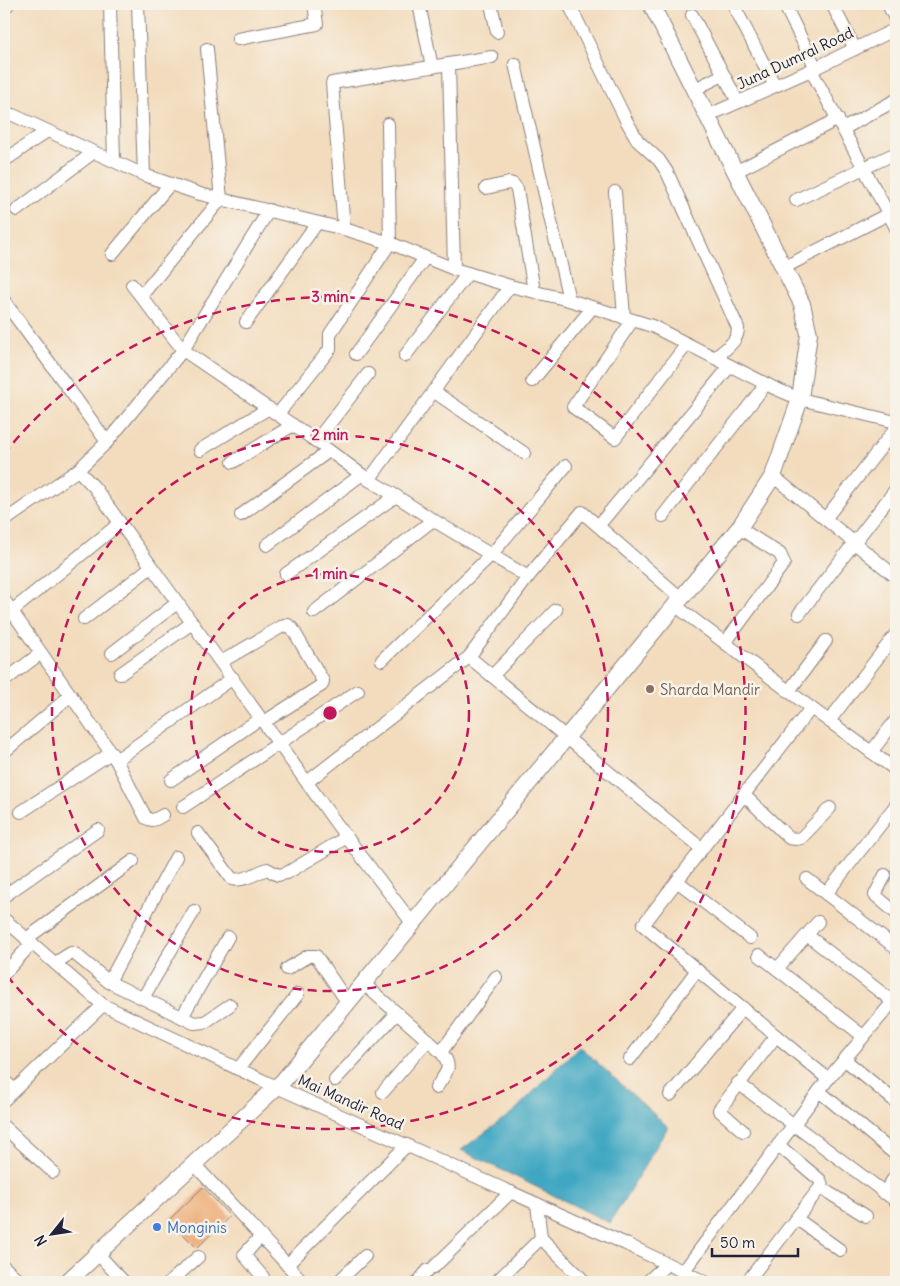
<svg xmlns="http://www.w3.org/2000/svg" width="900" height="1286" font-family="Delius,sans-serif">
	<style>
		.water { fill: #41a7c2; stroke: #32647e }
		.building { fill: #edaa75 }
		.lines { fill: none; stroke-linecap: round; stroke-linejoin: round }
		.minor-casing { stroke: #8a7f7c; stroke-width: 14 }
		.major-casing { stroke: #8a7f7c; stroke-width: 18 }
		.minor { stroke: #fff; stroke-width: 12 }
		.major { stroke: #fff; stroke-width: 16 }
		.ring { fill: none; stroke: #c2185b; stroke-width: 2.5; stroke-dasharray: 9 6 }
		.education-dot { fill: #8d6e63; stroke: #f7f3e8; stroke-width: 2 }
		.shop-dot { fill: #3f7fe0; stroke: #f7f3e8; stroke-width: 2 }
		.labels { text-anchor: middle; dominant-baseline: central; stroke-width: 5; stroke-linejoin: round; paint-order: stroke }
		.street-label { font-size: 15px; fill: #22223b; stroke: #f7f3e8 }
		.education-label { font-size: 15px; fill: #785e54; stroke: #f7f3e8; text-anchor: start }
		.shop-label { font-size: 15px; fill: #366cbe; stroke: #f7f3e8; text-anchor: start }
		.centre { fill: #c2185b; stroke: #f7f3e8; stroke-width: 2.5 }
		.ring-label { font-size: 15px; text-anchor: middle; font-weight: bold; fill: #c2185b; stroke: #f7f3e8; stroke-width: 5; stroke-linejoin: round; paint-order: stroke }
	</style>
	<rect width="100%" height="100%" fill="#f7f3e8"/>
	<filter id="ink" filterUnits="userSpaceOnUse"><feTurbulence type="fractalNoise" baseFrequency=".02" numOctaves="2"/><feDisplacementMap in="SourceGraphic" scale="10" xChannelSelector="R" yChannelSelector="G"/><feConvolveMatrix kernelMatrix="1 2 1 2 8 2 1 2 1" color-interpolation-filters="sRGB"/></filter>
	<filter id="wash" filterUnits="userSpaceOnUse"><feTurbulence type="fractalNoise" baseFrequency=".0096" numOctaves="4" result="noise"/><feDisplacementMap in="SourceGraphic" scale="20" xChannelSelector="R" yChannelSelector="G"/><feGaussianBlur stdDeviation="1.12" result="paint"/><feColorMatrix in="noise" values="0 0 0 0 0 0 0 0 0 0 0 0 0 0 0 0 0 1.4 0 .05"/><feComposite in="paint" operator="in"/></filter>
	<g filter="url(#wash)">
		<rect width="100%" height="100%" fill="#f3dcbd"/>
		<polygon class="water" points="579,1046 668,1127 610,1223 461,1150 513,1112"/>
		<g id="blocks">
			<polygon class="building" points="203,1187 230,1216 197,1248 169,1220"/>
		</g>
	</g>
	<g filter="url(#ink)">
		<use href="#blocks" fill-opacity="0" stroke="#8a7f7c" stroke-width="1"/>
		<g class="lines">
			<g class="minor-casing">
				<g id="minor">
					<polyline points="110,4 114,161"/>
					<polyline points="138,4 144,175"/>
					<polyline points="419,4 432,67"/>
					<polyline points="491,4 497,32"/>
					<path d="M569,4L626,120L638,141L659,160L667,172L738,328C738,342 725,349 715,358"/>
					<polyline points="733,4 775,86"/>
					<polyline points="784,4 816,68"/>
					<polyline points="832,4 855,49"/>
					<polyline points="888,4 896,21"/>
					<polyline points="692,15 738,102"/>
					<polyline points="238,39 317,24 314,4"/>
					<polyline points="449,64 454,269"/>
					<polyline points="515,64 569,300"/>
					<polyline points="811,70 896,228"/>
					<polyline points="693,90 723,75"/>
					<polyline points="4,113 13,115 144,175 200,194 344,229 390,243 454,269 510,286 569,300 652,326 774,388 800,399 896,422"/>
					<polyline points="707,116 811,70 896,29"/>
					<polyline points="843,129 896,100"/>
					<polyline points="4,161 47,131"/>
					<polyline points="735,172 838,119"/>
					<polyline points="486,188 509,183 513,184 517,189 534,291"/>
					<polyline points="615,192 624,318"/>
					<polyline points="796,200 896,153"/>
					<polyline points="17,210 94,152"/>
					<polyline points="344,229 332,83 492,57"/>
					<polyline points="112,254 170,184"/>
					<polyline points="783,268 896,210"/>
					<polyline points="132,285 183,350 316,441 369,480 510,286"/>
					<polyline points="141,296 221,199 207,49"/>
					<polyline points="4,301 55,370 107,442 78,470 4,521"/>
					<polyline points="632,321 573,407 615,438 687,344"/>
					<polyline points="246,322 317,223"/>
					<polyline points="356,354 425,258"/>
					<polyline points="405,356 468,273"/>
					<polyline points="532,381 592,308"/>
					<polyline points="433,391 524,453"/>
					<polyline points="278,414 330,349 330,334 390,243 388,124"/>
					<polyline points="316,441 368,374"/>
					<polyline points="107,442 183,350 269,210"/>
					<polyline points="200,450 269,408"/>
					<polyline points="233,462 293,425"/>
					<polyline points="78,470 95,488 336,823 413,924"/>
					<polyline points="773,476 896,577"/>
					<polyline points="241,515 329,451"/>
					<polyline points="663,516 766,384"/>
					<polyline points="825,519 896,428"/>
					<polyline points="599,525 730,366"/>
					<polyline points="267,545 361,475"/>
					<polyline points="286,574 396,496"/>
					<polyline points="528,577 582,512 682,599"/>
					<polyline points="4,600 116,760 233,678"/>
					<polyline points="676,606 811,708 896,770"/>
					<polyline points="12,611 120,523"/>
					<polyline points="314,612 433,520"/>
					<polyline points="799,614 896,489"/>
					<polyline points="84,619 151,567"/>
					<polyline points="725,643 784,563 780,554 739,528"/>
					<polyline points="112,653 177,603"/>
					<polyline points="469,657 702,849"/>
					<polyline points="382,660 491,555 566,466"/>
					<polyline points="221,662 281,627 288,625 292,628 323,681 322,685 264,722"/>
					<polyline points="120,674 192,623"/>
					<polyline points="492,676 556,610"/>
					<polyline points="4,681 41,653"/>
					<polyline points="789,691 826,641"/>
					<polyline points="811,708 643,925 828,1079 896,998"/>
					<polyline points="829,721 896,634"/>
					<polyline points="4,752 71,695"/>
					<polyline points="871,752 896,720"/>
					<path d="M116,760L146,818C153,822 156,819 163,815"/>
					<polyline points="171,780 261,718"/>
					<polyline points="307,782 469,657 528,577 433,520 396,496 369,480"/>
					<polyline points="744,795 789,838 796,839 801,838 830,808"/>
					<polyline points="183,807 358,691"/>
					<polyline points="21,812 111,753"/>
					<path d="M198,833L232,879C243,882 256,873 267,869L278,875L287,873L347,837"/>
					<polyline points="885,875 875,895 896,913"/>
					<polyline points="807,879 896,948"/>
					<polyline points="677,881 750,938"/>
					<polyline points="826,894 896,805"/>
					<polyline points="4,896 98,830"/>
					<polyline points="4,919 103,1005 270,1084 626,1244 705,1282"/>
					<polyline points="807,935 896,1004"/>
					<polyline points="26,939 133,861"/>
					<polyline points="759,955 863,1036"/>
					<polyline points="55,963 71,953 75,954 109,982 194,1023 205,1022 230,1005"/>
					<polyline points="287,969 308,956 316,956 348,1003"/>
					<polyline points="777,969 818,922"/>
					<polyline points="4,974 32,943"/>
					<polyline points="109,982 176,857"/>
					<path d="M364,984L441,1052C454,1068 446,1072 436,1088"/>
					<polyline points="143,998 194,911"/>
					<polyline points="182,1017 228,937"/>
					<polyline points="441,1052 496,977"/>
					<polyline points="630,1059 697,970"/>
					<polyline points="844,1059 896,1102"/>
					<polyline points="238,1069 298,994"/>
					<polyline points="4,1080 14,1090"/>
					<polyline points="335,1080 397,1013"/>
					<polyline points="738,1083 896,1201"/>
					<polyline points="819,1091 896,1155"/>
					<polyline points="383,1092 428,1040"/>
					<polyline points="670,1095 743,1008"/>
					<polyline points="4,1100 103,1005"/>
					<polyline points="4,1127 53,1172"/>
					<polyline points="743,1131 719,1110 776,1036"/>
					<polyline points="194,1164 303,1282"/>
					<polyline points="821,1188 866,1216"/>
					<polyline points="884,1193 896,1175"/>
					<polyline points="537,1204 541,1238 585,1282"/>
					<polyline points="797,1219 840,1250"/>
					<polyline points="261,1236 244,1255 263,1277"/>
					<polyline points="98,1254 124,1282"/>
					<polyline points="287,1265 407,1145"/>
					<polyline points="4,1267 21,1282"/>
					<polyline points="434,1267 511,1192"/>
					<polyline points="683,1272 828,1079"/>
					<polyline points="170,1282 198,1257"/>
					<polyline points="338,1282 365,1256"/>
					<polyline points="418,1282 428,1270"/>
					<polyline points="496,1282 541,1238"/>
					<polyline points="647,1282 667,1264"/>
					<polyline points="747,1282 822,1185 820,1180 778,1145"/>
				</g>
			</g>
			<g class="major-casing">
				<g id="major">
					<polyline points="4,4 6,4"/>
					<polyline points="67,1282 283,1081 739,528 773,476 800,399 809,334 802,304 651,4"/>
				</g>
			</g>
			<use href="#minor" class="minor"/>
			<use href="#major" class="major"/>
		</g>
	</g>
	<g class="ring">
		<circle cx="330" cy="713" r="139"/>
		<circle cx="330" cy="713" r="278"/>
		<path d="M4 454A416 416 0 1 1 4 972"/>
	</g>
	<circle class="education-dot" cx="650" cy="689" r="5"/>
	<circle class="shop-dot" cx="157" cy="1227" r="5"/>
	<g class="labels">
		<g class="street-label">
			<text transform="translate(795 58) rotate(-25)">Juna Dumral Road</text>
			<text transform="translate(351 1102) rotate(24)">Mai Mandir Road</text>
		</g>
		<g class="education-label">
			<text x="660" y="689">Sharda Mandir</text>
		</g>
		<g class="shop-label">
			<text x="167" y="1227">Monginis</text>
		</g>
	</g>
	<circle cx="330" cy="713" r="8" class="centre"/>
	<g class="ring-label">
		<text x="330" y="302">3 min</text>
		<text x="330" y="440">2 min</text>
		<text x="330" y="579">1 min</text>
	</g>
	<rect width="900" height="1286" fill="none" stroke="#f7f3e8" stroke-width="20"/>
	<g transform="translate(52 1234) rotate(240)" stroke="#f7f3e8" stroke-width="4" paint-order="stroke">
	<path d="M0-4L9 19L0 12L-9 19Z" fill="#22223b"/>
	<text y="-8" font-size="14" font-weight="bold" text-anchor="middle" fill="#22223b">N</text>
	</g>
	<path d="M712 1248v8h86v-8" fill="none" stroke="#22223b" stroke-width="2.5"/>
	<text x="720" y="1248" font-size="15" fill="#22223b" stroke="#f7f3e8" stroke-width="4" paint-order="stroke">50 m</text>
</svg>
